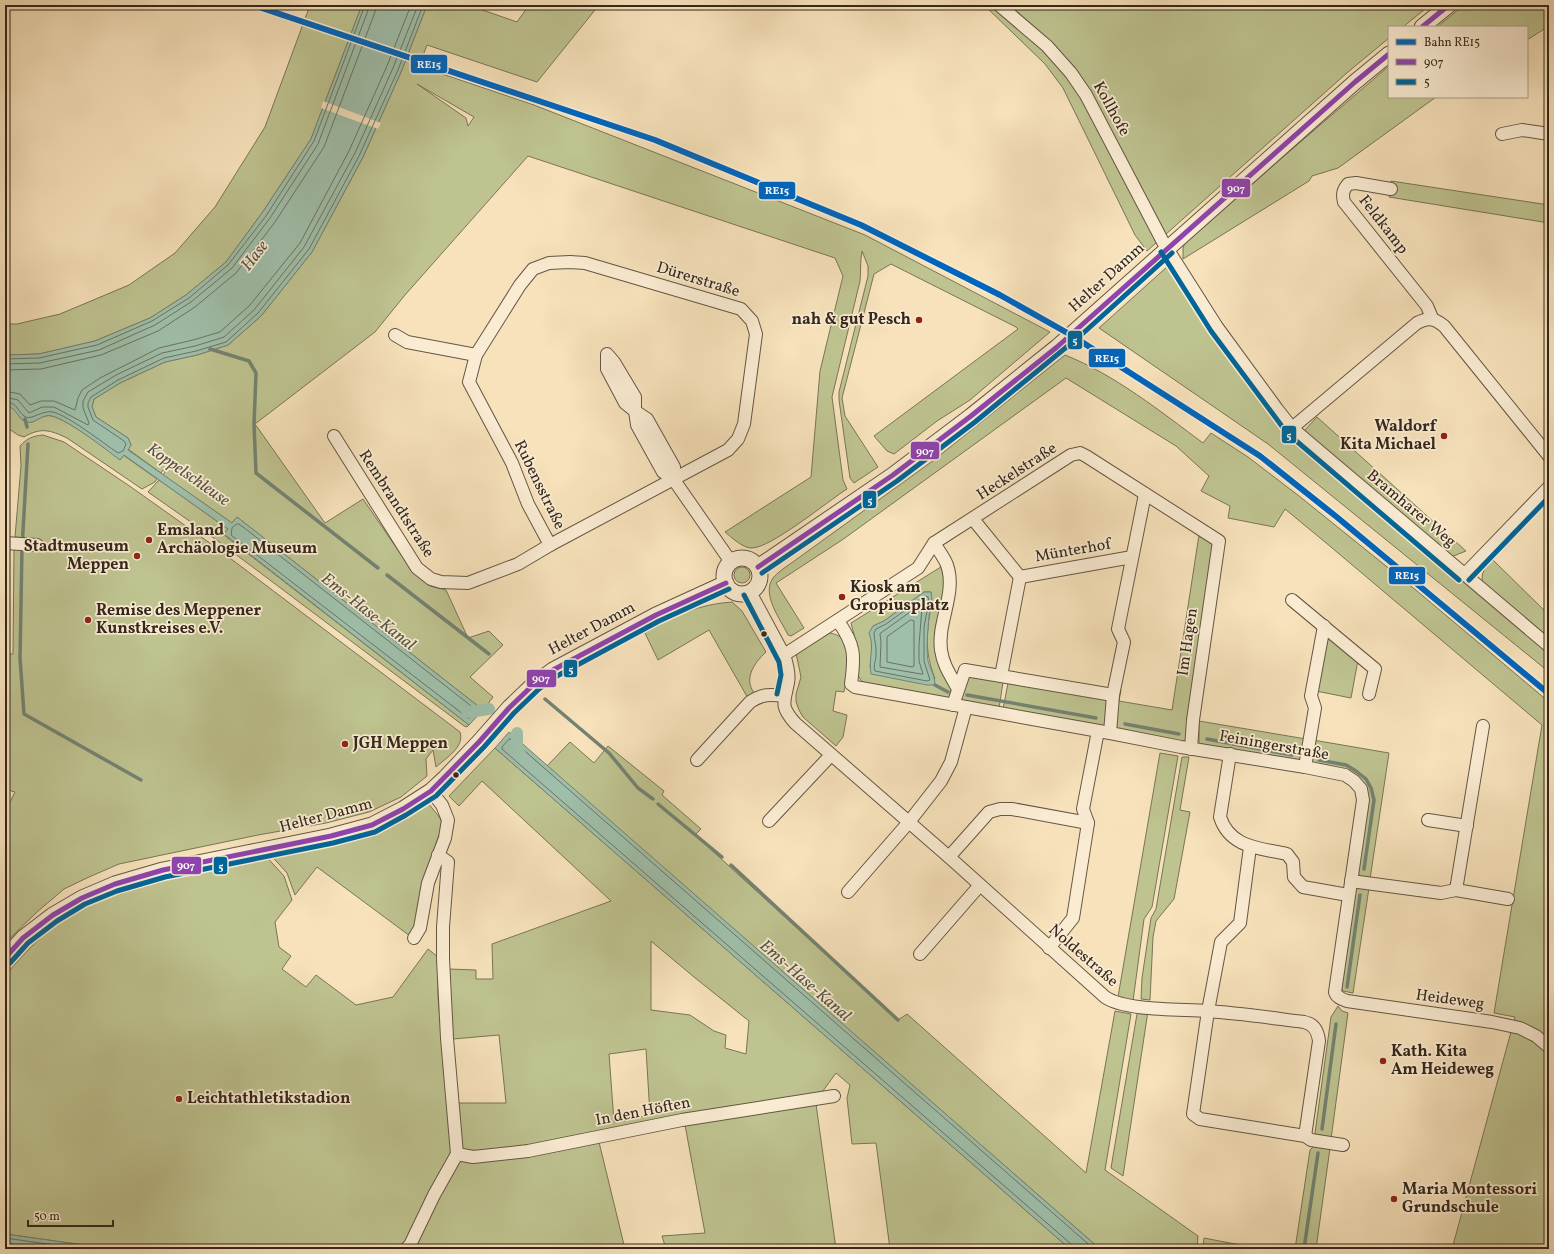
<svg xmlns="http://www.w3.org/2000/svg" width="1554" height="1254" font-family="Vollkorn,serif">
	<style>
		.green { fill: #bec390; stroke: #797556; fill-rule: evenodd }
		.water { fill: #9fbfaa; stroke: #748271 }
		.pier { fill: #f7e2bb }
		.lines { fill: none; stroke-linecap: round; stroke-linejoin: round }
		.shore { stroke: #6a7362; stroke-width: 1 }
		.stream { stroke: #748271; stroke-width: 3.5 }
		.canal { stroke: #9fbfaa; stroke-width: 12 }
		.minor-casing { stroke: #655643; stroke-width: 14 }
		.tertiary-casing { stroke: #655643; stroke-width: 17 }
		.minor { stroke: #faecd3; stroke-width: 12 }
		.tertiary { stroke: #faecd3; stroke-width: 15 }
		.bus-1-casing { stroke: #faecd3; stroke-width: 8 }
		.bus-2-casing { stroke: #faecd3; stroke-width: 8 }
		.bus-1 { stroke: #8e44ad; stroke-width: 5 }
		.bus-2 { stroke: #069; stroke-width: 5 }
		.rail-1-casing { stroke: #faecd3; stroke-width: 9 }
		.rail-1 { stroke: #0065bd; stroke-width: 6 }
		.poi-dot { fill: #8f2418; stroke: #faecd3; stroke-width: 1.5 }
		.bus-dot { fill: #34271b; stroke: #faecd3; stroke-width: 1.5 }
		.labels { text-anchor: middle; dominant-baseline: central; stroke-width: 3.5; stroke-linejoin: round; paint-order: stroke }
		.street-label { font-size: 16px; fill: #34271b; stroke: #faecd3 }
		.poi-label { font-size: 16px; font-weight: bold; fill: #34271b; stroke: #faecd3; text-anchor: start }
		.water-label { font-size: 17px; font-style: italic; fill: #545546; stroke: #faecd3 }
		.line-badge { stroke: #faecd3; stroke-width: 1.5 }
		.badge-label { font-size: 11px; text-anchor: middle; font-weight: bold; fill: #fff }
	</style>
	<rect width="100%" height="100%" fill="#f7e2bb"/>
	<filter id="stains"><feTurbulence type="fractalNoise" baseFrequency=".005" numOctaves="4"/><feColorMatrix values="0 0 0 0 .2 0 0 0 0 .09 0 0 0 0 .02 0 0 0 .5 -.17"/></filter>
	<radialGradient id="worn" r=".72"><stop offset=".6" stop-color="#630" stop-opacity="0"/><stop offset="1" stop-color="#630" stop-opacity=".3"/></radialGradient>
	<g class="green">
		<polygon points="301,5 362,5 311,139 262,213 226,262 186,295 150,318 95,341 39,354 5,355 5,324 17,324 60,314 129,285 175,253 215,207 265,127 309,8"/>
		<path d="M427,5H468L517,22L529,5H599L537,82L427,45L419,66L534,105L865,235L1050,332L970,400L937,421L894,454L887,451L874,436L1018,329L1016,327L891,264L874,274L842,398L845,416L878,467L854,483L850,478L839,400V392L868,276V266L862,251C860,262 861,270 860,281L832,397L843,480L847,489C828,501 770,549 751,548C743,548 731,537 725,532L811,477L820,371L843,276L835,258L528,156L405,295L375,332L255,424L325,523L363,499L413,572L430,586L446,590L468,638L489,631L503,645L470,677L493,697L483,710L237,517L232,523L163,475L165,472L163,470L161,473L128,449L131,445L128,438L96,417L92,407L94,399L120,383L165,362L197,355L228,345L261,316L312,252L363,157L401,72ZM417,84L474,117L468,126L466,118Z"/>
		<polygon points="984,5 1430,5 1403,27 1389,27 1389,38 1348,72 1147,251 1135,235 1063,88 1045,64"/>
		<polygon points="1464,5 1549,5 1549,26 1527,40 1527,27 1437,27"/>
		<polygon points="1389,66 1389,97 1436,97 1338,168 1312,176 1309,181 1183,259 1183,248 1186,240"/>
		<polygon points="1391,181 1549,205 1549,223 1389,197"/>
		<polygon points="1168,266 1177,272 1271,413 1288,432 1549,652 1549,672 1268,444 1099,328"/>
		<path d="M1065,355C1115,375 1160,411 1203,443L1211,433L1248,457L1299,496L1417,591L1549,702V1249H1452L1515,1017L1494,1013L1542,725L1325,542L1285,509L1274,527L1228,518L1230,506L1201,491L1209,476L1176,446L1066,378L842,540L776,583L804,628L791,636L788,635C781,620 761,595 773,578C777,573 784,568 790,564L934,460Z"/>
		<path d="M5,405L13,407L20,417L32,422C39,419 45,414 52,416C70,421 104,448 121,459L123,455L157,479L155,482L142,489L67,438C50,430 41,427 24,437L18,435L5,426Z"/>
		<polygon points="1317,417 1466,551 1451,557 1304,431"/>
		<path d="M43,435L64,442L131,487L214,546L460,732C465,747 446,758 436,767L433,750L426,759L427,776L401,797L369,812L326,823L258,835L119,864L89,877L64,889L37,912L5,943V812L15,792L5,789V685L8,654H13L14,549L37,550V539L15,537L21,466L20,446C27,438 33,436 43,435Z"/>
		<polygon points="159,480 228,529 224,535 469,725 467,727 464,726 218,541 148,492"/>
		<polygon points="1199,535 1213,544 1189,739 1184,742 1117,729 1116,725 1118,690 1121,690 1119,701 1172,710"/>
		<path d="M1493,560L1549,615V639L1483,584C1480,572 1485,568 1493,560Z"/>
		<path d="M944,565L947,584L938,633L952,687L949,698L862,682L857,674L856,642L851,623ZM924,592H931C933,604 929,614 928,626C926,647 928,660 935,679L870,667L872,654L873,626L884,621Z"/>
		<circle cx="742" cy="575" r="8"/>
		<path d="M732,602L742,611L766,652C754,663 742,680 756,695L749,700L709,630L658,660L644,631C672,616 700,604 732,602Z"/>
		<path d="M830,633C836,634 842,637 846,642C852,653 846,680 844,692L836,691L833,711L847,715L843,737L836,746L803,717L799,710L796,702V694L801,677L796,653Z"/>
		<polygon points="1328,637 1358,660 1351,698 1316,691 1325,641"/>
		<polygon points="967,676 1003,682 999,709 959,701"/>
		<polygon points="1008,683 1105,699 1107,700 1105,726 1003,709"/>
		<polygon points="1199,721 1306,739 1303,754 1298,761 1199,744"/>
		<polygon points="1313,740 1389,753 1370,879 1360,876 1358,873 1367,792 1312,763"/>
		<polygon points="570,742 594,763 608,746 664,791 662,795 701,829 695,835 898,1020 907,1014 1086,1173 1115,1011 1131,1014 1105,1170 1198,1236 1197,1249 1100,1249 547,766"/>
		<path d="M495,748L1070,1249H890L876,1143L852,1144L847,1098L850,1085L836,1073L820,1095L599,1142L625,1249H412L406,1242L400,1249H112L5,1234V976C33,941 67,912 107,891L263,853L284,876L292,900L275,922L279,947L291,956L282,969L306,987L316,975L356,1005L393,997L428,949L438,957V997L448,1103H506L499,1035L453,1039L449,969L476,970V979H493L492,944L611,901L482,781L459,806L449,796ZM651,941L694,977L749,1021L746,1054L725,1048L726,1035L714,1031L690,1015L651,1010ZM646,1049L650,1115L614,1122L609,1054Z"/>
		<polygon points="1160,753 1178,756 1152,907 1144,919 1133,1001 1118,997"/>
		<polygon points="1182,757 1189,757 1180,810 1190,812 1174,899 1156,921 1153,937 1150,1000 1141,999 1142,978 1151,918 1156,909"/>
		<polygon points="428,803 440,818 443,824 426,873 416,928 410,936 317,867 295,895 287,873 269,853 376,830 417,810"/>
		<polygon points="1360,886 1369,888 1353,993 1343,991 1341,988 1355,889"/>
		<polygon points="1338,1006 1342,1011 1348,1013 1331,1139 1316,1135 1315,1133 1331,1017"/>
		<polygon points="1148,1011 1123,1176 1111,1168 1137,1014"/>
		<polygon points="816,1104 836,1249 666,1249 662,1236 705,1233 685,1125"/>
		<polygon points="1314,1146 1330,1148 1316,1249 1295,1249 1310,1150"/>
		<polygon points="1204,1238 1261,1249 1203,1249"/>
	</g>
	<g class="water">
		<path d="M362,5H427L401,72L363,157L312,252L261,316L228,345L197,355L165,362L120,383L94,399L92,407L96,417L128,438L131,445L128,450L232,523L237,517L483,710L469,725L224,534L228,529L124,455L120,460C104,448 70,421 52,416C42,413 35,425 26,422C17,419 19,409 5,405V355L39,354L95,341L150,318L186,295L226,262L262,213L311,139Z"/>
		<path d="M924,592H931C933,602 931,607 929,616C928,630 926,647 928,661C930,669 935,676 935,685H927L871,674C868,659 875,648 869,633L873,626L884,621Z"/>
		<polygon points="509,732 1100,1249 1070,1249 495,748"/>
		<polygon points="5,1234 112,1249 5,1249"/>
	</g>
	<polygon class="pier" points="323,101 381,123 378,129 321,108"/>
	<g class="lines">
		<g class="shore">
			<polyline points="5,359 39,358 97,345 152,321 189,298 228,265 266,216 314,141 365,5"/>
			<polyline points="5,364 40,363 99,350 155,325 191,302 232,268 270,218 318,144 370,5"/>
			<polyline points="5,370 41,369 101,355 158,331 195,307 236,273 275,222 324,147 375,12 376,5"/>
			<polyline points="5,391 20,394 30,405 41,401 54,401 75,410 78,398 82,390 100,378 159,348 193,340 220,332 250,305 300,243 349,151 387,66 411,5"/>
			<polyline points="5,397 18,400 29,413 42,407 54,407 88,425 89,423 83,408 83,401 88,392 116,375 162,353 195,346 224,337 254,310 304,247 355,153 393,68 418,5"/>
			<path d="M5,402C20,403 16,412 26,417C32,420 42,410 53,412C69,416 103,443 118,453L123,451L126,444L124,441L93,420L88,407V403L91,397L118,380L164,358L196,351L226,342L258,313L309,249L359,156L398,70L423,5"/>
			<polygon points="237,524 239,524 247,530 475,709 476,712 470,718 468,718 231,535 232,528"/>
			<path d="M925,596L928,597L929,601L924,627V661L930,680L927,681L875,671C873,665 876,661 876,655C877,647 874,640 874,633L876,629L886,624Z"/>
			<polygon points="919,606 922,607 919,645 919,661 923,674 921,674 880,667 881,642 880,634"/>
			<polygon points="911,620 914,621 914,666 912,667 887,662 887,637"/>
			<polyline points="5,1238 83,1249"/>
			<polyline points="5,1243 46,1249"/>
			<polyline points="1073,1249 1071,1244 502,749 502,747 509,739 511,739 1094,1249"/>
		</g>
		<g class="stream">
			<polyline points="210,349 249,361 256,373 254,424 256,473 378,568"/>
			<polyline points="25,419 27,427"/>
			<polyline points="28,444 22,548 20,658 24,714 141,780"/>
			<polyline points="387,575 489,654"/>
			<polyline points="935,685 948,692"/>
			<polyline points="967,695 1096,718"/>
			<polyline points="545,699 609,753 638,788 653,799"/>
			<polyline points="1125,724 1179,734"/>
			<polyline points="1207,739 1292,755"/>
			<polyline points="1319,760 1346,765 1356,771 1366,779 1371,788 1374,800 1364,869"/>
			<polyline points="658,804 722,857"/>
			<polyline points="731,865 898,1020"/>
			<polyline points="1347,987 1360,895"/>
			<polyline points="1322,1129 1336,1024"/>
			<polyline points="1304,1249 1318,1153"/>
		</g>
		<g class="canal">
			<polyline points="467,711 469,712 489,709"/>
			<polyline points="517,733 517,752 520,754"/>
		</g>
		<g class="minor-casing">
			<g id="minor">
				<polyline points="999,5 1047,46 1071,73 1086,95 1163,242 1217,327 1277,409 1292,428 1549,646"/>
				<polyline points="1502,134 1522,130 1549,134"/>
				<path d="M1391,189L1356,183L1348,184C1343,190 1342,194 1344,202L1427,306L1432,318"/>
				<polygon points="570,262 585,263 741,309 752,321 756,334 744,424 738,439 728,450 550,545 528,504 512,463 469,382 476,355 520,285 533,269 549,263"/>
				<polyline points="395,335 407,342 476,355"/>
				<polygon points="607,354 614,362 635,397 635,411 625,403 607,369"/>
				<polygon points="635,411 647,419 674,467 674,480 663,472 637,425"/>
				<path d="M1292,428L1417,323C1428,317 1434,318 1444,326L1549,456"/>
				<polyline points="334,436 417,568 431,579 441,582 468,583 518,564 550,545"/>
				<polyline points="674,480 731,562"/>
				<polyline points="973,519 1020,577"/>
				<polyline points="5,543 37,545"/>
				<path d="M934,543C938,550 944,557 947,565C957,593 937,622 941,650C943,665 951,676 958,689"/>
				<polyline points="1464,575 1549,487"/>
				<polyline points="1020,577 1132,557"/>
				<path d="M750,592L784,655C787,664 790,674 788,683C784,703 780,706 795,723L949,857L1105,997C1125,1011 1181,1009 1207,1011C1239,1013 1272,1018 1304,1022C1314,1024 1318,1031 1319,1041L1305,1136"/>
				<polyline points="1292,600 1375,669 1369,694"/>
				<path d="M838,621C855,645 855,655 851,684L855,687L1110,733L1181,747L1305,767L1345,775L1354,781L1361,789L1363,800L1335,992C1337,998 1342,999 1347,1001L1492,1022L1520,1028L1536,1036L1549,1047"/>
				<polyline points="784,655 918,568 934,543 1071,455 1080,453 1086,456 1219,541 1193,720 1191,749"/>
				<polyline points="1001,676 1020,577"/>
				<polyline points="953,705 965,670 1113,695"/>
				<polyline points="1110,733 1113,695 1124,642 1118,629 1145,494"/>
				<path d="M1230,754L1220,817C1230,848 1260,848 1287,854L1293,862L1294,877L1303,887L1348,895"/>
				<path d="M697,760L750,702C762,694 770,694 784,696"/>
				<polyline points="1305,767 1315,708 1311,696 1324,626"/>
				<polyline points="1428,820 1467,826"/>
				<polyline points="769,821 831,755"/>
				<polyline points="1250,847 1240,923 1221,942 1208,1011 1193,1114 1200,1119 1305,1136 1311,1140 1343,1145"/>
				<polyline points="949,857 989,812 1000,809 1012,809 1088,823"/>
				<polyline points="1351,881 1441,893 1456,890 1508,899"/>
				<polyline points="1456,890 1483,726"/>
				<polyline points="848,892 909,822 941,781 951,762 966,707"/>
				<polyline points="414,938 420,928 428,883 445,838 448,820 442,805 431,791"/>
				<polyline points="1049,948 1073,918 1088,823 1083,809 1098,731"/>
				<polyline points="920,954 980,885"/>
				<polyline points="457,1154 473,1157 528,1151 682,1120 834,1096"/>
				<polyline points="406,1249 410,1245 434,1195 457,1154 447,1038 443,959 443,927 448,862 438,855"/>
			</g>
		</g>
		<g class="tertiary-casing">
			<g id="tertiary">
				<polyline points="1422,27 1449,5"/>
				<circle cx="742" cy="576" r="18"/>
				<polyline points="758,567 893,475 971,416 1057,347 1355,82 1389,54"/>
				<polyline points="5,958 23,938 53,915 82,898 115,884 163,870 331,836 372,825 403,809 431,791 445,778 479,742 509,708 534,684 553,670 656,615 726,583"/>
			</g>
		</g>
		<use href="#minor" class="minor"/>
		<use href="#tertiary" class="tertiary"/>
		<g class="bus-1-casing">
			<g id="bus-1">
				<polyline points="1422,27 1449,5"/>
				<polyline points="758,567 893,475 971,416 1057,347 1355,82 1389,54"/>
				<polyline points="5,958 23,938 53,915 82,898 115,884 163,870 331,836 372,825 403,809 431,791 479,742 509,708 534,684 553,670 656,615 726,583"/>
			</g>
		</g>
		<g class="bus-2-casing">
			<g id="bus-2">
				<polyline points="1161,252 1211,331 1287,433 1459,580"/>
				<polyline points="762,573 897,481 975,422 1080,336 1172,253"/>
				<polyline points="1469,580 1549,497"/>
				<polyline points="744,595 779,662 781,675 777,694"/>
				<polyline points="10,963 28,943 57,921 85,904 117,891 165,877 333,843 375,832 406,815 436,796 484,747 514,713 539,689 557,676 659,621 729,589"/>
			</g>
		</g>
		<use href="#bus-1" class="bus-1"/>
		<use href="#bus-2" class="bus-2"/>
		<g class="rail-1-casing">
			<polyline id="rail-1" points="253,5 655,140 861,225 1000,295 1071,335 1260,456 1338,518 1549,694"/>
		</g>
		<use href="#rail-1" class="rail-1"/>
	</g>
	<g class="poi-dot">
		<circle cx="919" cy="320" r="4"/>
		<circle cx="1444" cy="436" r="4"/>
		<circle cx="149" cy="540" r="4"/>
		<circle cx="137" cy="556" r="4"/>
		<circle cx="842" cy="597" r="4"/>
		<circle cx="88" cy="620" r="4"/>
		<circle cx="345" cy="744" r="4"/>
		<circle cx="1383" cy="1061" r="4"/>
		<circle cx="179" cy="1099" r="4"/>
		<circle cx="1394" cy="1199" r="4"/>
	</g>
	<g class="bus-dot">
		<circle cx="764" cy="634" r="3.5"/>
		<circle cx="456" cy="775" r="3.5"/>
	</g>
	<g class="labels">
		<g class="street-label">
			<text transform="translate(1111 109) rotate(61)">Kollhofe</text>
			<text transform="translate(1383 225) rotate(52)">Feldkamp</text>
			<text transform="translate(1107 278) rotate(-42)">Helter Damm</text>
			<text transform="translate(698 280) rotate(17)">Dürerstraße</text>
			<text transform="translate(1017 472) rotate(-33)">Heckelstraße</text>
			<text transform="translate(539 485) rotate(64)">Rubensstraße</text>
			<text transform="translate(396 504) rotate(57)">Rembrandtstraße</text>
			<text transform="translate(1411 509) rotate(40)">Bramharer Weg</text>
			<text transform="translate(1073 551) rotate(-10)">Münterhof</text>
			<text transform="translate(592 629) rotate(-28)">Helter Damm</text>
			<text transform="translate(1188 642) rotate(-82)">Im Hagen</text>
			<text transform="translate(1274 746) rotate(10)">Feiningerstraße</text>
			<text transform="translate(326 816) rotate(-15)">Helter Damm</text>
			<text transform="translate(1083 956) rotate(41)">Noldestraße</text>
			<text transform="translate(1450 1000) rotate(8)">Heideweg</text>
			<text transform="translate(643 1112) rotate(-11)">In den Höften</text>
		</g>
		<g class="poi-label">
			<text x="911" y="320" text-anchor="end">nah &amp; gut Pesch</text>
			<text x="1436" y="427" text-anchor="end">Waldorf<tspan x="1436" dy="18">Kita Michael</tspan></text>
			<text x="157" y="531">Emsland<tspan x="157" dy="18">Archäologie Museum</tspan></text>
			<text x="129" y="547" text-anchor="end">Stadtmuseum<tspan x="129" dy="18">Meppen</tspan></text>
			<text x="850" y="588">Kiosk am<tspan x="850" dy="18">Gropiusplatz</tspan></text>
			<text x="96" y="611">Remise des Meppener<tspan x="96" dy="18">Kunstkreises e.V.</tspan></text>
			<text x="353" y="744">JGH Meppen</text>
			<text x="1391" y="1052">Kath. Kita<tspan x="1391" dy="18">Am Heideweg</tspan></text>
			<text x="187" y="1099">Leichtathletikstadion</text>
			<text x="1402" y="1190">Maria Montessori<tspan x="1402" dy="18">Grundschule</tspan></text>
		</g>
		<g class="water-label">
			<text transform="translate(255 256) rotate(-52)">Hase</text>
			<text transform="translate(188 475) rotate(35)">Koppelschleuse</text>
			<text transform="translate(368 612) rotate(38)">Ems-Hase-Kanal</text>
			<text transform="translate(805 981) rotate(41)">Ems-Hase-Kanal</text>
		</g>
	</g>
	<g class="line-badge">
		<rect x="410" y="54" width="38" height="20" rx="4" fill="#0065bd"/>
		<rect x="1221" y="178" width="30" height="20" rx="4" fill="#8e44ad"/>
		<rect x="758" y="181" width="38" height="19" rx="4" fill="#0065bd"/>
		<rect x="1067" y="330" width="16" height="20" rx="4" fill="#069"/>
		<rect x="1088" y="348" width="38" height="20" rx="4" fill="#0065bd"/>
		<rect x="1281" y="425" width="16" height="19" rx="4" fill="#069"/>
		<rect x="910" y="441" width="30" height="19" rx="4" fill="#8e44ad"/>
		<rect x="862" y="490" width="15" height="19" rx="4" fill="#069"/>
		<rect x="1388" y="566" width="38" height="19" rx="4" fill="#0065bd"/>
		<rect x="563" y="659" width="15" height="19" rx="4" fill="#069"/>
		<rect x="526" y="669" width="31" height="19" rx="4" fill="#8e44ad"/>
		<rect x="171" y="856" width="31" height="19" rx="4" fill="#8e44ad"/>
		<rect x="213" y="856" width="15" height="19" rx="4" fill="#069"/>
	</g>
	<g class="badge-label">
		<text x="429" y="68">RE15</text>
		<text x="1236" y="192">907</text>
		<text x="777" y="194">RE15</text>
		<text x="1075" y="344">5</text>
		<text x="1107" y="362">RE15</text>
		<text x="1289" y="439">5</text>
		<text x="925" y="455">907</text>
		<text x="870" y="504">5</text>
		<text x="1407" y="579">RE15</text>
		<text x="571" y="673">5</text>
		<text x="541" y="682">907</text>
		<text x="186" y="869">907</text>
		<text x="221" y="870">5</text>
	</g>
	<rect width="1554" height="1254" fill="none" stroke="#f7e2bb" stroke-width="20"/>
	<rect x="6" y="6" width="1542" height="1242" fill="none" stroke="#34271b" stroke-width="2"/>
	<rect x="10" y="10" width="1534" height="1234" fill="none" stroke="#34271b"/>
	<rect x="1388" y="26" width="140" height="72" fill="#faecd3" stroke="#ab9d89"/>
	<rect x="1396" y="39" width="20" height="6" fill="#0065bd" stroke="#ab9d89"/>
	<text x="1424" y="46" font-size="12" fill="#34271b">Bahn RE15</text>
	<rect x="1396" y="59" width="20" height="6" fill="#8e44ad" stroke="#ab9d89"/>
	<text x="1424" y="66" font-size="12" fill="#34271b">907</text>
	<rect x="1396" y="79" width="20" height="6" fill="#006699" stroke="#ab9d89"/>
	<text x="1424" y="86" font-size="12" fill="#34271b">5</text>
	<path d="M28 1220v6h85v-6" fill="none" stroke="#34271b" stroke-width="2"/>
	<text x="34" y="1220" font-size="12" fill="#34271b" stroke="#faecd3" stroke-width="3" paint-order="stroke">50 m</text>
	<rect width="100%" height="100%" filter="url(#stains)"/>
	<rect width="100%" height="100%" fill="url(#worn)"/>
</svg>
